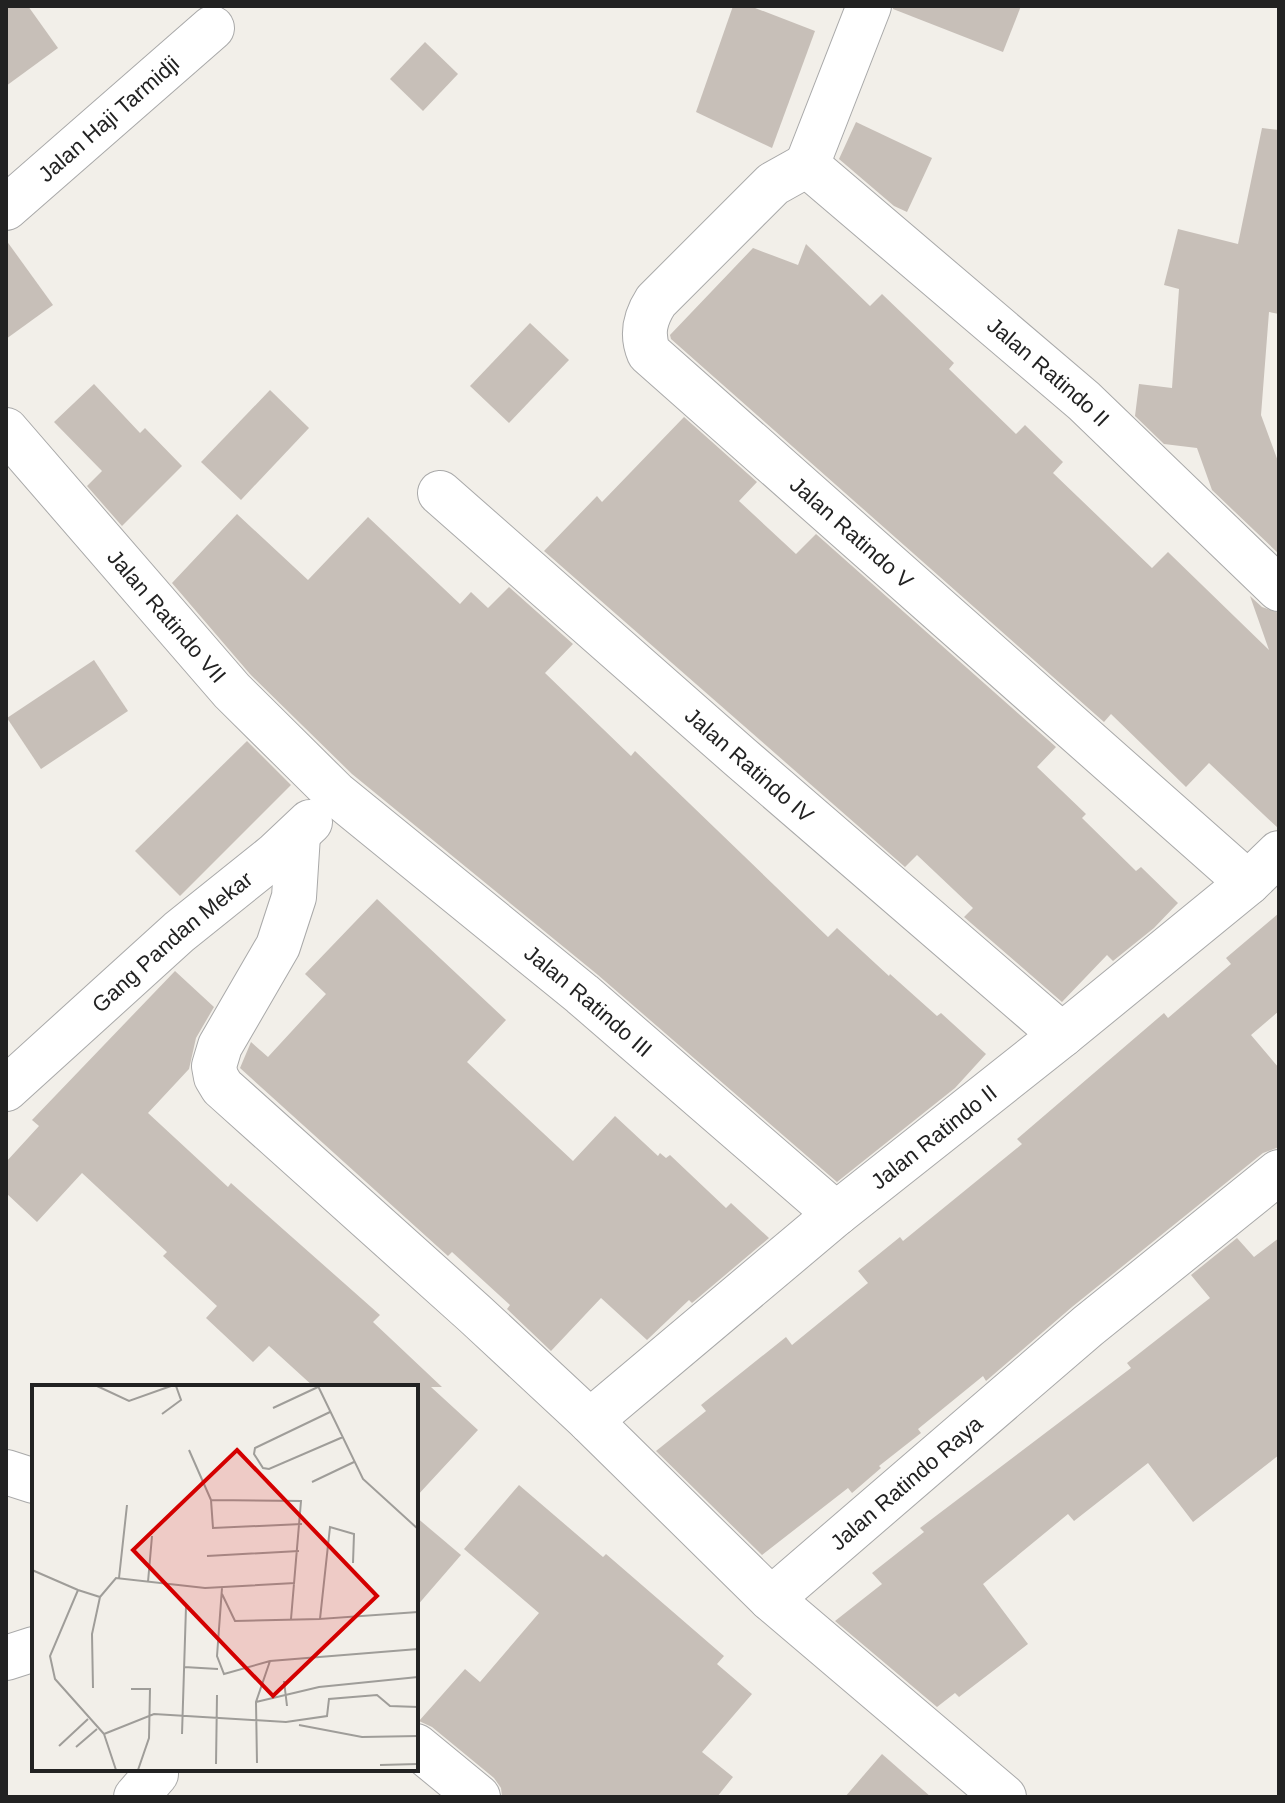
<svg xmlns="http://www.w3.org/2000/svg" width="1285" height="1803" font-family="Helvetica,sans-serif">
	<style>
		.building { fill: #c7bfb8 }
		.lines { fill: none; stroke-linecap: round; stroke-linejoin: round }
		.minor-casing { stroke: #a9a9a9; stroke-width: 46 }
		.minor { stroke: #fff; stroke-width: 44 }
		.labels { text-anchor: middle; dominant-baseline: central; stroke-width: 6; stroke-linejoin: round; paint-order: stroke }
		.street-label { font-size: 22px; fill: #222; stroke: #fff }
		.inset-road { fill: none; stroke: #9f9d99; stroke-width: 2 }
		.view { fill: #d40000; fill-opacity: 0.15; stroke: #d40000; stroke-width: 4 }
		.inset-edge { fill: none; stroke: #222; stroke-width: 4 }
	</style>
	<rect width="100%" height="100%" fill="#f2efe9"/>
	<g class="building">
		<polygon points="6,6 28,6 58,48 6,86"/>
		<polygon points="733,6 750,6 815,31 772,148 696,112"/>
		<polygon points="893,6 1021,6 1003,52 893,9"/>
		<polygon points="425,42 458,74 423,111 390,79"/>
		<polygon points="856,122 932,158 907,212 894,206 839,159"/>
		<polygon points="1262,128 1279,130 1279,314 1269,312 1261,415 1279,464 1279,554 1212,490 1197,448 1164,444 1135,416 1139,384 1172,388 1179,289 1164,285 1178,229 1238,244"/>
		<polygon points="6,240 53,305 6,339"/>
		<polygon points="806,244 870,306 882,294 954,363 949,369 1016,434 1025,425 1063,462 1053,473 1152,568 1168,552 1269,650 1250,596 1262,607 1279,613 1279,829 1209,763 1186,787 1111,714 1104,722 671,339 670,335 753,248 798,265"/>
		<polygon points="530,323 569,360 509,423 470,386"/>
		<polygon points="94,384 140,433 145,428 182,466 122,526 87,486 102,471 54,422"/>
		<polygon points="270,390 309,428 241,500 201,462"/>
		<polygon points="684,417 757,482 739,501 796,554 816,534 1056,747 1037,767 1086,814 1082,818 1136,871 1141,867 1178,903 1154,928 1113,961 1107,955 1062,1002 964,917 973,908 917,855 905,867 544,551 597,496 602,502"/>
		<polygon points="237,514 308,580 368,517 460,604 471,592 488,608 509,587 573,644 545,673 631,756 635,751 828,937 837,928 889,976 890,974 937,1016 941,1013 986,1054 955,1088 837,1182 598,975 352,774 250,674 172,583"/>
		<polygon points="94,660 128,711 41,769 7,718"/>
		<polygon points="247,741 291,785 180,896 135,851"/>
		<polygon points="377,899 506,1020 467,1062 573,1161 615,1116 658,1156 660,1153 666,1158 670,1155 726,1208 731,1203 769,1238 692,1303 689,1300 647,1340 601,1298 551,1351 507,1309 510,1305 452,1252 448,1256 240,1068 251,1042 268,1057 326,994 305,974"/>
		<polygon points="1279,913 1279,1011 1251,1035 1279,1068 1279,1147 1263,1153 1072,1307 986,1381 983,1376 918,1429 921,1433 879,1466 881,1468 852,1493 848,1488 762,1555 656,1451 706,1411 701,1405 786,1337 792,1345 868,1283 858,1271 900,1237 903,1241 1022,1144 1017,1139 1164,1013 1168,1018 1231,964 1226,958"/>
		<polygon points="175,971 214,1007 196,1038 189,1069 148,1113 228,1187 231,1183 380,1315 373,1322 442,1387 431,1387 478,1430 416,1497 416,1387 314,1387 269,1346 253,1362 206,1318 217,1306 163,1256 167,1252 82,1173 37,1222 6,1193 6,1162 39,1126 32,1120"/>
		<polygon points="1237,1238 1254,1257 1279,1238 1279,1455 1193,1522 1148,1463 1074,1521 1068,1514 983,1584 1028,1644 959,1697 955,1693 937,1707 835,1621 882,1584 872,1573 924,1532 920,1528 1131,1368 1127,1363 1210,1298 1191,1275"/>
		<polygon points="519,1485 603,1557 606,1554 724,1656 717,1664 752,1694 702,1752 733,1777 717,1797 502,1797 501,1788 494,1778 432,1727 419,1721 465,1669 480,1682 539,1613 464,1549"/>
		<polygon points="416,1517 461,1555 416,1607"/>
		<polygon points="882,1754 931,1797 845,1797"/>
	</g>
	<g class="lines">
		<g class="minor-casing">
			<g id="minor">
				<path id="s1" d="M807,165L773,184L656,301C645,318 641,334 649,353L1248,883"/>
				<path id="s2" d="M807,165L1084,401L1279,589"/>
				<polyline points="807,165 869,6"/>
				<path id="s3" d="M6,208L212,28"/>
				<path id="s4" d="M6,430L232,691L335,793L582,994L836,1214"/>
				<path id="s5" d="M440,493L740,757L1062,1035"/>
				<polyline points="298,835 294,897 278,946 220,1046 214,1066 216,1077 222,1087 475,1314 590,1421 771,1599"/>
				<path id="s6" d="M6,1089L179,932L275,855L310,822"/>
				<path id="s7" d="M590,1421L836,1214L1062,1035L1248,883L1279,853"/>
				<polyline points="6,1472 34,1481"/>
				<polyline points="6,1658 34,1649"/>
				<polyline points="416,1746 478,1797"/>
				<polyline points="136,1797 156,1774"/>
				<path id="s8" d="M1004,1797L771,1599L1088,1326L1279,1172"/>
			</g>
		</g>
		<use href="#minor" class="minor"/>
	</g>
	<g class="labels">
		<g class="street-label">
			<text stroke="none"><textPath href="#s3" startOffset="136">Jalan Haji Tarmidji</textPath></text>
			<text stroke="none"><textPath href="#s2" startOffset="318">Jalan Ratindo II</textPath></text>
			<text stroke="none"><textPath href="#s1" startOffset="530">Jalan Ratindo V</textPath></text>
			<text stroke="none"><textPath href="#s4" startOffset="246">Jalan Ratindo VII</textPath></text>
			<text stroke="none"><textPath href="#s5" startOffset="412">Jalan Ratindo IV</textPath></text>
			<text stroke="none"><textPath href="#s6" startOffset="222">Gang Pandan Mekar</textPath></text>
			<text stroke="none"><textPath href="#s4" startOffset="818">Jalan Ratindo III</textPath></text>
			<text stroke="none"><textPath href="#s7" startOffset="446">Jalan Ratindo II</textPath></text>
			<text stroke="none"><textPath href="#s8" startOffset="484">Jalan Ratindo Raya</textPath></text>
		</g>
	</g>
	<g transform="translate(32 1385)">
		<rect width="386" height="386" fill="#f2efe9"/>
		<path class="inset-road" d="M65,1L97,16L139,1M286,1L331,94L386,144M241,23L286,2M298,27L223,63L222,69L231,83L237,84L311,52M130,29L149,15L144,1M157,65L179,115M280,97L322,77M179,115L269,116L259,234M179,115L181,143L270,139M175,171L267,166M321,178L322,149L298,142L288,234L386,227M0,185L46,205M87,193L95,120M116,197L120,151M263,198L173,203L84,193L68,212L46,205L18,271L23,294L72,349L122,329L254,337L295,331L297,314L345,310L358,321L386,322M190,203L185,271L192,289L238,276L386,264M190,209L203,236L288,234M152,282L186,284M252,296L255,321M61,303L60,249L68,212M99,304H118L117,353L106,385M224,317L287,302L386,292M267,340L330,352L386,351M72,349L84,385M150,349L154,222M27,361L56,334M44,362L65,344M225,378L224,317L238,276M184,379L185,310M348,380L386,379"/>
		<path class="view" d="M205,65L345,211L241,311L101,165Z"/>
		<rect width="386" height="386" class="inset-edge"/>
	</g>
	<rect width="1285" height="1803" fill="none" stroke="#222222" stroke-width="16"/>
</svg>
